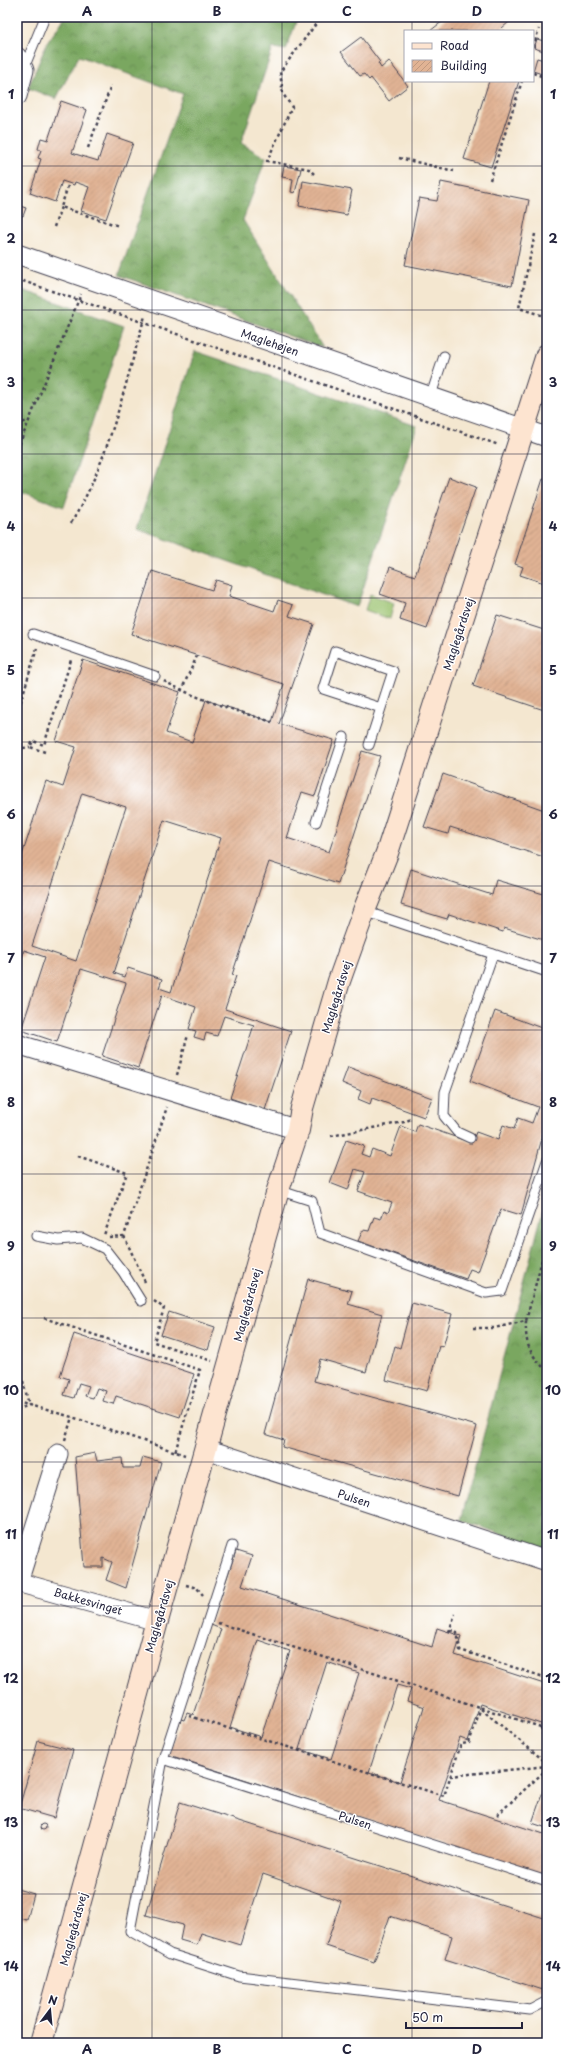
<svg xmlns="http://www.w3.org/2000/svg" width="564" height="2060" font-family="'Playpen Sans',sans-serif">
	<style>
		.forest { fill: url(#forest-crowns); stroke: #4e644e }
		.green { fill: #99c16c; stroke: #5e7254 }
		.building { fill: url(#building-hatch); fill-rule: evenodd }
		.lines { fill: none; stroke-linecap: round; stroke-linejoin: round }
		.lane-casing { stroke: #424051; stroke-width: 11 }
		.street-casing { stroke: #424051; stroke-width: 21 }
		.secondary-casing { stroke: #424051; stroke-width: 24 }
		.path { stroke: #424051; stroke-width: 2.5; stroke-dasharray: 3 3; stroke-linecap: butt }
		.lane { stroke: #fff; stroke-width: 9 }
		.street { stroke: #fff; stroke-width: 19 }
		.secondary { stroke: #fde4d0; stroke-width: 22 }
		.grid { fill: none; stroke: #22223b; stroke-width: 1; stroke-opacity: 0.55 }
		.labels { text-anchor: middle; dominant-baseline: central; stroke-width: 3; stroke-linejoin: round; paint-order: stroke }
		.street-label { font-size: 11px; fill: #22223b; stroke: #fff }
		.neatline { fill: none; stroke: #22223b; stroke-width: 1.5 }
		.grid-label { font-size: 13px; text-anchor: middle; font-weight: bold; fill: #22223b }
	</style>
	<defs>
		<pattern id="forest-crowns" width="20" height="18" patternUnits="userSpaceOnUse"><rect width="20" height="18" fill="#7aa760"/><path d="M2 6a3 3 0 1 1 6 0M12 15a3 3 0 1 1 6 0" fill="none" stroke="#648850"/></pattern>
		<pattern id="building-hatch" width="6" height="6" patternUnits="userSpaceOnUse"><rect width="6" height="6" fill="#e1b394"/><path d="M-1 1l2-2M0 6l6-6M5 7l2-2" fill="none" stroke="#c19a80"/></pattern>
	</defs>
	<rect width="100%" height="100%" fill="#fff"/>
	<filter id="ink" filterUnits="userSpaceOnUse"><feTurbulence type="fractalNoise" baseFrequency=".025" numOctaves="2"/><feDisplacementMap in="SourceGraphic" scale="8" xChannelSelector="R" yChannelSelector="G"/><feConvolveMatrix kernelMatrix="1 2 1 2 8 2 1 2 1" color-interpolation-filters="sRGB"/></filter>
	<filter id="wash" filterUnits="userSpaceOnUse"><feTurbulence type="fractalNoise" baseFrequency=".012" numOctaves="4" result="noise"/><feDisplacementMap in="SourceGraphic" scale="16" xChannelSelector="R" yChannelSelector="G"/><feGaussianBlur stdDeviation="0.9" result="paint"/><feColorMatrix in="noise" values="0 0 0 0 0 0 0 0 0 0 0 0 0 0 0 0 0 1.4 0 .05"/><feComposite in="paint" operator="in"/></filter>
	<g filter="url(#wash)">
		<rect width="100%" height="100%" fill="#f4e7d0"/>
		<g class="forest">
			<polygon points="65,17 298,17 286,50 273,48 241,143 266,158 243,220 323,348 119,275 183,94 79,56 56,99 28,88 47,43"/>
			<polygon points="17,288 124,326 64,507 17,490"/>
			<polygon points="195,351 417,426 357,607 137,529"/>
			<polygon points="546,1199 547,1200 547,1550 461,1520"/>
		</g>
		<polygon class="green" points="370,594 394,603 390,619 365,610"/>
		<g id="blocks">
			<g class="building">
				<polygon points="448,17 505,17 509,22 502,28 505,31 430,31"/>
				<polygon points="361,37 380,62 378,63 381,68 389,61 408,86 389,101 371,78 369,80 364,74 360,76 341,52"/>
				<polygon points="537,39 547,42 547,52 534,48"/>
				<polygon points="537,58 547,61 545,75 533,71"/>
				<polygon points="489,81 519,81 491,167 464,159"/>
				<polygon points="61,101 87,110 72,153 98,161 107,134 133,143 106,219 81,211 89,187 75,182 74,185 62,181 55,202 30,193 41,159 38,158 41,150 38,149 41,138 48,140"/>
				<polygon points="284,166 301,169 295,193 291,192 293,179 282,177"/>
				<polygon points="303,181 352,190 347,215 299,206"/>
				<polygon points="441,182 529,200 512,286 405,265 419,198 437,201"/>
				<polygon points="20,206 26,208 23,216 17,214"/>
				<polygon points="449,477 476,487 427,629 400,620 405,603 380,594 390,567 415,576"/>
				<polygon points="543,479 547,480 547,584 520,575 523,567 515,564"/>
				<path d="M152,571L212,590L216,580L232,585L229,596L274,611L278,600L293,605L289,616L314,624L279,724L334,740L315,796L302,792L287,838L329,852L362,751L380,756L338,884L269,862L232,975L236,976L225,1009L291,1031L265,1110L230,1098L254,1025L224,1016L217,1036L206,1033L204,1040L194,1037L196,1031L189,1029L196,1007L162,995L138,1068L102,1056L126,983L81,969L57,1042L21,1030L45,957L24,950L22,957L17,956V871L46,781L63,787L76,747L56,741L83,660L180,692L166,733L192,742L206,700L272,722L284,684L131,634ZM82,793L126,807L76,961L32,946ZM164,820L221,838L171,992L159,988L162,979L128,968L125,977L114,973Z"/>
				<polygon points="497,615 547,631 547,711 473,686"/>
				<polygon points="443,774 547,811 547,858 450,827 448,834 424,827"/>
				<polygon points="411,869 492,895 496,880 547,895 547,941 504,928 503,932 449,914 447,919 401,905"/>
				<polygon points="495,1011 547,1030 547,1120 521,1215 501,1209 478,1272 470,1269 466,1279 358,1241 363,1230 369,1231 374,1217 381,1219 384,1211 388,1213 392,1203 358,1191 365,1172 355,1169 348,1190 330,1183 346,1140 364,1146 361,1154 369,1157 372,1149 390,1156 401,1126 415,1132 418,1124 472,1143 476,1132 498,1140 503,1125 514,1129 518,1118 532,1123 538,1107 470,1081"/>
				<polygon points="348,1067 432,1098 424,1117 372,1098 370,1104 358,1099 361,1091 342,1083"/>
				<polygon points="308,1279 352,1291 348,1304 382,1314 366,1372 320,1359 314,1381 477,1426 458,1496 282,1447 284,1440 265,1434"/>
				<polygon points="412,1303 452,1314 443,1347 439,1346 427,1391 386,1380 395,1346 400,1348"/>
				<polygon points="169,1312 215,1327 208,1350 161,1335"/>
				<polygon points="74,1334 194,1374 180,1417 116,1396 113,1404 103,1401 106,1391 97,1388 93,1398 85,1396 89,1386 79,1383 74,1398 64,1395 69,1379 60,1376"/>
				<polygon points="95,1453 97,1461 122,1458 123,1468 140,1468 143,1457 161,1462 126,1588 106,1580 112,1562 103,1558 103,1567 84,1567 75,1457"/>
				<path d="M236,1551L252,1556L242,1586L432,1647L437,1628L461,1636L455,1655L547,1685V1726L480,1704L468,1741L460,1738L439,1800L547,1835V1877L169,1755L181,1719L184,1720L187,1713L193,1715L221,1629L211,1625ZM258,1640L290,1651L261,1737L230,1727ZM327,1662L359,1673L331,1759L299,1749ZM397,1685L411,1689L407,1701L424,1707L400,1782L369,1772Z"/>
				<polygon points="38,1741 73,1750 54,1818 19,1808"/>
				<polygon points="547,1780 547,1828 532,1823"/>
				<polygon points="180,1802 547,1919 547,1977 543,1990 445,1959 452,1936 390,1916 374,1962 326,1946 341,1901 263,1874 240,1945 201,1933 197,1945 180,1940 183,1925 146,1915"/>
				<circle cx="43" cy="1827" r="3"/>
				<polygon points="17,1889 34,1894 27,1920 17,1918"/>
			</g>
		</g>
	</g>
	<g filter="url(#ink)">
		<use href="#blocks" fill-opacity="0" stroke="#424051" stroke-width="1"/>
		<g class="lines">
			<g class="lane-casing">
				<g id="lane">
					<polyline points="24,68 45,17"/>
					<polyline points="430,398 444,356"/>
					<polyline points="33,634 155,676"/>
					<polyline points="369,745 393,671 335,651 323,689 381,708"/>
					<polyline points="316,822 344,737"/>
					<polyline points="364,911 547,972"/>
					<polyline points="470,1138 457,1132 444,1116 445,1092 493,954"/>
					<polyline points="278,1190 312,1201 320,1233 486,1293 502,1291 547,1161"/>
					<polyline points="36,1236 58,1240 82,1238 105,1249 123,1272 141,1301"/>
					<polyline points="232,1546 163,1759 130,1931 170,1954 239,1976 530,2010 547,2001"/>
					<polyline points="163,1759 547,1881"/>
				</g>
			</g>
			<g class="street-casing">
				<g id="street">
					<polyline points="17,57 24,70 17,96"/>
					<polyline points="17,254 547,437"/>
					<polyline points="17,1044 298,1130"/>
					<polyline points="206,1449 547,1561"/>
					<polyline points="17,1582 157,1621"/>
					<polyline points="18,1582 58,1454"/>
				</g>
			</g>
			<g class="secondary-casing">
				<polyline id="secondary" points="41,2043 157,1621 278,1190 298,1130 302,1108 339,981 364,911 387,853 547,355"/>
			</g>
			<g class="path">
				<polyline points="533,47 539,29"/>
				<polyline points="533,73 547,78"/>
				<polyline points="88,148 111,86"/>
				<polyline points="399,158 454,171"/>
				<polyline points="314,174 309,169 267,161 292,107 283,94 280,72 321,17"/>
				<polyline points="490,180 522,81"/>
				<polyline points="68,186 61,207 119,226"/>
				<polyline points="54,227 61,207"/>
				<polyline points="535,234 519,308 547,317"/>
				<polyline points="17,279 499,445"/>
				<polyline points="17,424 28,421"/>
				<polyline points="17,450 81,294"/>
				<path d="M71,523C109,462 125,384 145,316"/>
				<path d="M164,681C198,700 235,710 272,722"/>
				<polyline points="181,691 197,656"/>
				<polyline points="17,714 37,648"/>
				<polyline points="17,739 19,749"/>
				<polyline points="17,749 30,747"/>
				<polyline points="45,752 30,747 33,741 44,745 71,660"/>
				<polyline points="177,1075 188,1035"/>
				<polyline points="331,1136 404,1122 411,1119"/>
				<polyline points="78,1156 127,1173 104,1235"/>
				<polyline points="109,1237 124,1236"/>
				<polyline points="145,1282 124,1236 167,1107"/>
				<polyline points="154,1301 164,1308 154,1342 212,1361"/>
				<polyline points="44,1318 200,1370 175,1452"/>
				<path d="M526,1321C525,1346 530,1354 547,1371"/>
				<polyline points="473,1328 494,1328 526,1321 547,1241"/>
				<polyline points="23,1381 29,1405 72,1417 185,1455"/>
				<polyline points="17,1402 28,1405"/>
				<polyline points="17,1410 29,1405"/>
				<polyline points="65,1440 72,1417"/>
				<polyline points="186,1585 197,1588 203,1595"/>
				<polyline points="218,1623 547,1729"/>
				<polyline points="450,1630 457,1632 460,1650 547,1678"/>
				<polyline points="449,1632 455,1614"/>
				<polyline points="481,1709 547,1763"/>
				<polyline points="189,1716 444,1796 461,1744 469,1743 481,1707"/>
				<polyline points="541,1727 547,1750"/>
				<polyline points="450,1776 547,1766"/>
				<polyline points="497,1815 547,1769"/>
			</g>
			<use href="#lane" class="lane"/>
			<use href="#street" class="street"/>
			<use href="#secondary" class="secondary"/>
		</g>
	</g>
	<path class="grid" d="M152,17V2043M282,17V2043M412,17V31M412,81V2043M17,166H547M17,310H547M17,454H547M17,598H547M17,742H547M17,886H547M17,1030H547M17,1174H547M17,1318H547M17,1462H547M17,1606H547M17,1750H547M17,1894H547"/>
	<g class="labels">
		<g class="street-label">
			<text transform="translate(270 342) rotate(19)">Maglehøjen</text>
			<text transform="translate(458 634) rotate(-72)">Maglegårdsvej</text>
			<text transform="translate(336 997) rotate(-73)">Maglegårdsvej</text>
			<text transform="translate(247 1305) rotate(-75)">Maglegårdsvej</text>
			<text transform="translate(354 1498) rotate(18)">Pulsen</text>
			<text transform="translate(88 1601) rotate(16)">Bakkesvinget</text>
			<text transform="translate(159 1616) rotate(-74)">Maglegårdsvej</text>
			<text transform="translate(355 1820) rotate(18)">Pulsen</text>
			<text transform="translate(73 1929) rotate(-75)">Maglegårdsvej</text>
		</g>
	</g>
	<rect width="564" height="2060" fill="none" stroke="#fff" stroke-width="44"/>
	<rect x="404" y="30" width="130" height="52" fill="#ffffff" stroke="#a7a7b1"/>
	<rect x="412" y="43" width="20" height="6" fill="#fde4d0" stroke="#a7a7b1"/>
	<text x="440" y="50" font-size="12" fill="#22223b">Road</text>
	<rect x="412" y="60" width="20" height="12" fill="url(#building-hatch)" stroke="#a7a7b1"/>
	<text x="440" y="70" font-size="12" fill="#22223b">Building</text>
	<g transform="translate(50 2010) rotate(16)" stroke="#ffffff" stroke-width="3" paint-order="stroke">
	<path d="M0-3L7 15L0 10L-7 15Z" fill="#22223b"/>
	<text y="-6" font-size="11" font-weight="bold" text-anchor="middle" fill="#22223b">N</text>
	</g>
	<path d="M406 2022v6h116v-6" fill="none" stroke="#22223b" stroke-width="2"/>
	<text x="412" y="2022" font-size="12" fill="#22223b" stroke="#ffffff" stroke-width="3" paint-order="stroke">50 m</text>
	<rect x="22" y="22" width="520" height="2016" class="neatline"/>
	<g class="grid-label">
		<text x="87" y="16">A</text>
		<text x="217" y="16">B</text>
		<text x="347" y="16">C</text>
		<text x="477" y="16">D</text>
		<text x="11" y="99">1</text>
		<text x="553" y="99">1</text>
		<text x="11" y="243">2</text>
		<text x="553" y="243">2</text>
		<text x="11" y="387">3</text>
		<text x="553" y="387">3</text>
		<text x="11" y="531">4</text>
		<text x="553" y="531">4</text>
		<text x="11" y="675">5</text>
		<text x="553" y="675">5</text>
		<text x="11" y="819">6</text>
		<text x="553" y="819">6</text>
		<text x="11" y="963">7</text>
		<text x="553" y="963">7</text>
		<text x="11" y="1107">8</text>
		<text x="553" y="1107">8</text>
		<text x="11" y="1251">9</text>
		<text x="553" y="1251">9</text>
		<text x="11" y="1395">10</text>
		<text x="553" y="1395">10</text>
		<text x="11" y="1539">11</text>
		<text x="553" y="1539">11</text>
		<text x="11" y="1683">12</text>
		<text x="553" y="1683">12</text>
		<text x="11" y="1827">13</text>
		<text x="553" y="1827">13</text>
		<text x="11" y="1971">14</text>
		<text x="553" y="1971">14</text>
		<text x="87" y="2054">A</text>
		<text x="217" y="2054">B</text>
		<text x="347" y="2054">C</text>
		<text x="477" y="2054">D</text>
	</g>
</svg>
